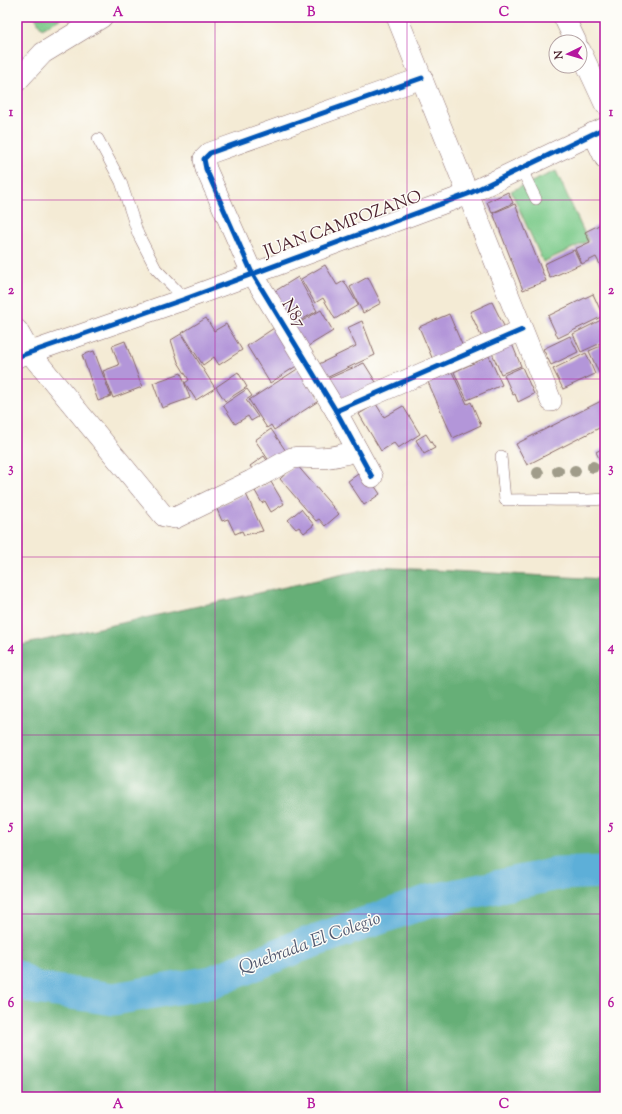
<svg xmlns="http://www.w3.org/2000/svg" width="622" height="1114" font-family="'Sorts Mill Goudy',serif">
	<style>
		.green { fill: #7dcb8b; stroke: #64755b }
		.forest { fill: #66af77; stroke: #586751 }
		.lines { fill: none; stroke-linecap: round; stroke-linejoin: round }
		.river { stroke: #5dafd8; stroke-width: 33 }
		.building { fill: #b396d9 }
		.lane-casing { stroke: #866666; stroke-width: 12 }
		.street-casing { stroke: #866666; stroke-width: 22 }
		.lane { stroke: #fff; stroke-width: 11 }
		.street { stroke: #fff; stroke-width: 21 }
		.cycleway-casing { stroke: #fdfcf7; stroke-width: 8 }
		.cycleway { stroke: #0057b8; stroke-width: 5 }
		.tree { fill: #a09c8a }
		.grid { fill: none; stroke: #b5179e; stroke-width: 1; stroke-opacity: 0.55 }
		.labels { text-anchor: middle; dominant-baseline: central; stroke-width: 3; stroke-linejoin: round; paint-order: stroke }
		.street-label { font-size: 17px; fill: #4a1f2b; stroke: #fdfcf7 }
		.water-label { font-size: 18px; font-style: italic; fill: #525970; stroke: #fdfcf7 }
		.neatline { fill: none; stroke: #b5179e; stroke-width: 1.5 }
		.grid-label { font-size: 13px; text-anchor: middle; font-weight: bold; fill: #b5179e }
	</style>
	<rect width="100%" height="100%" fill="#fdfcf7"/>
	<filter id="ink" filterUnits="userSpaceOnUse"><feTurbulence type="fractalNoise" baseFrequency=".025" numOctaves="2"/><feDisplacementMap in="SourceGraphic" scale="8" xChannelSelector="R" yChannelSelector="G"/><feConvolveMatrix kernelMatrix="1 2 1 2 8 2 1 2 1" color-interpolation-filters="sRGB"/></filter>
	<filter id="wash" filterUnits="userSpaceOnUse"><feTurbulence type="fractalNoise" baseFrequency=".012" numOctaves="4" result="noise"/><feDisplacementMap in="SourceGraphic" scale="16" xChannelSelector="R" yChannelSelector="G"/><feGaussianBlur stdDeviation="0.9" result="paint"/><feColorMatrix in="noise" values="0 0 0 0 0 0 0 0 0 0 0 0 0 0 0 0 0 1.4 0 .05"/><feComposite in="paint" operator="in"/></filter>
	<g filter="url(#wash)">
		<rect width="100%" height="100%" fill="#f4ebd5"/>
		<g class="green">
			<polygon points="35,17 63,17 42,29"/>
			<polygon points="556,171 588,241 543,262 511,191"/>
		</g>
		<polygon class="forest" points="376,567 605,579 605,1097 17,1097 17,646"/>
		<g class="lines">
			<polyline class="river" points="17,977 34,988 114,999 212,982 297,947 429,901 557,874 605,872"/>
		</g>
		<g id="blocks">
			<g class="building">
				<polygon points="508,192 513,203 492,213 487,202"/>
				<polygon points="515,204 546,281 523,290 493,213"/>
				<polygon points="605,222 605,274 596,257 582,264 575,249 590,242 585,232"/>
				<polygon points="574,250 581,264 550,278 544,264"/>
				<polygon points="325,265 337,285 344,281 358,305 335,319 323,298 315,303 301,279"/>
				<polygon points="298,277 317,311 291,326 272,293"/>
				<polygon points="368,277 381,303 363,313 350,287"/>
				<polygon points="593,294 603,316 558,338 548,316"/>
				<polygon points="492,302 505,328 482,338 470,312"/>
				<polygon points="321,310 333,331 305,348 292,327"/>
				<polygon points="449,314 463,347 433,360 419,327"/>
				<polygon points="206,318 214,331 226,324 242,350 219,365 214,357 203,365 182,333"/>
				<polygon points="605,318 605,341 581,352 573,334"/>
				<polygon points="362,321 375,355 324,379 317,365 356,346 347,328"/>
				<polygon points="274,328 298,365 270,383 247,346"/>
				<polygon points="181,334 215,388 196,400 185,383 189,380 178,362 171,340"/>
				<polygon points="570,336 578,352 551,365 543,349"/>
				<polygon points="125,341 142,387 113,398 103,371 119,365 112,346"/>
				<polygon points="512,344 521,366 501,374 492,353"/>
				<polygon points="603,345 605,349 605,370 599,373 589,351"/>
				<polygon points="94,351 111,396 98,401 82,355"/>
				<polygon points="586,353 595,374 563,389 553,369"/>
				<polygon points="489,356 502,385 467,400 454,372"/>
				<polygon points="364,363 379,387 340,406 325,380"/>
				<polygon points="522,367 534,394 518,402 515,394 513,395 504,375"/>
				<polygon points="299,368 320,400 274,430 271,425 267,428 249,400"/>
				<polygon points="238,372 247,387 225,401 216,387"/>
				<polygon points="452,372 467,404 471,402 481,425 453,438 428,382"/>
				<polygon points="181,373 190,398 162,408 153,383"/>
				<polygon points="247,389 252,396 246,400 258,417 251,421 248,416 235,424 223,405"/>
				<polygon points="605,399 605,425 527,465 516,444"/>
				<polygon points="376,404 384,417 403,406 420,434 398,448 394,443 381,451 359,414"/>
				<polygon points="271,429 290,457 274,468 255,440"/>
				<polygon points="426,434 435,448 424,454 416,440"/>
				<polygon points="605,447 605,471 596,452"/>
				<polygon points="264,456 271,466 257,476 250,466"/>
				<polygon points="296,464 339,514 325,526 319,519 316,521 280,479"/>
				<polygon points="364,470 380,494 364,505 348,481"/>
				<polygon points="271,482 284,504 271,512 265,501 262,503 255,491"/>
				<polygon points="246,494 263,531 244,535 242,531 235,534 228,519 222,521 216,507"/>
				<polygon points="301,509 314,525 304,533 299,527 296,529 288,520"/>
			</g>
		</g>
	</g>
	<g filter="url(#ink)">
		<use href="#blocks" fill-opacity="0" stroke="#866666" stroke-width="1"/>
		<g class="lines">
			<g class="lane-casing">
				<g id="lane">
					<polyline points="98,139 121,182 138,234 156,269 185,299"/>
					<polyline points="521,168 536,199"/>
					<path d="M501,456L505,500C538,499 572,502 605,499"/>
				</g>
			</g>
			<g class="street-casing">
				<g id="street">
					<polyline points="397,17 551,401"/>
					<polyline points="564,17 576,42"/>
					<polyline points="580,50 605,104"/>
					<polyline points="17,81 43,53 102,17"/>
					<polyline points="593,133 605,158"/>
					<path d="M17,330L30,353L164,516L175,518L251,481L292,458C301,456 309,458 317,458C331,458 344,455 357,450"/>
					<polyline points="17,357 185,299 468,194 605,128"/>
					<polyline points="336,411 522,330"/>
					<polyline points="372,477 336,411 252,273 206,169 204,159 210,153 422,78"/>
				</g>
			</g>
			<use href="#lane" class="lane"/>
			<use href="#street" class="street"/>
			<g class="cycleway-casing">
				<g id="cycleway">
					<polyline points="17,357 185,299 468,194 605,128"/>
					<polyline points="336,411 522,330"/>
					<polyline points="372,477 336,411 252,273 206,169 204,159 210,153 422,78"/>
				</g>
			</g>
			<use href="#cycleway" class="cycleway"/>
		</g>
		<g class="tree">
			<circle cx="593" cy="467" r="6"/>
			<circle cx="558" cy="471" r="6"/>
			<circle cx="575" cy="471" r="6"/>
			<circle cx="538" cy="473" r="6"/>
		</g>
	</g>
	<path class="grid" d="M215,17V1097M407,17V1097M17,200H605M17,379H605M17,557H605M17,735H605M17,914H605"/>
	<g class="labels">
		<g class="street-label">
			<text transform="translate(343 225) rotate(-20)">JUAN CAMPOZANO</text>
			<text transform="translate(293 314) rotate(59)">N87</text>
		</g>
		<g class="water-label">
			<text transform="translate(310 944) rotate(-20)">Quebrada El Colegio</text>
		</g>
	</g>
	<rect width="622" height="1114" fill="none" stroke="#fdfcf7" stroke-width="44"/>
	<g transform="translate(568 54) rotate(265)"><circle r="19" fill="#fdfcf7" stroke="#b5a4a5"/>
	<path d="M0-3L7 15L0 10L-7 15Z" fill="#b5179e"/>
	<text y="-6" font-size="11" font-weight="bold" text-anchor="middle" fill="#4a1f2b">N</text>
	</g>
	<rect x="22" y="22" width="578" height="1070" class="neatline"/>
	<g class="grid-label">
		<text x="118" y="16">A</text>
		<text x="311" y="16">B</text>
		<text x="504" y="16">C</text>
		<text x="11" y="116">1</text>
		<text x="611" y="116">1</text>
		<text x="11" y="294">2</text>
		<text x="611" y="294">2</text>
		<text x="11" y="472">3</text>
		<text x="611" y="472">3</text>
		<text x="11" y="651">4</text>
		<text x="611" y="651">4</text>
		<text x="11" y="829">5</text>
		<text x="611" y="829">5</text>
		<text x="11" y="1007">6</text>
		<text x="611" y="1007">6</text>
		<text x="118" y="1108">A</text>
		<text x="311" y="1108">B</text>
		<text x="504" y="1108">C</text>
	</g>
</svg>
